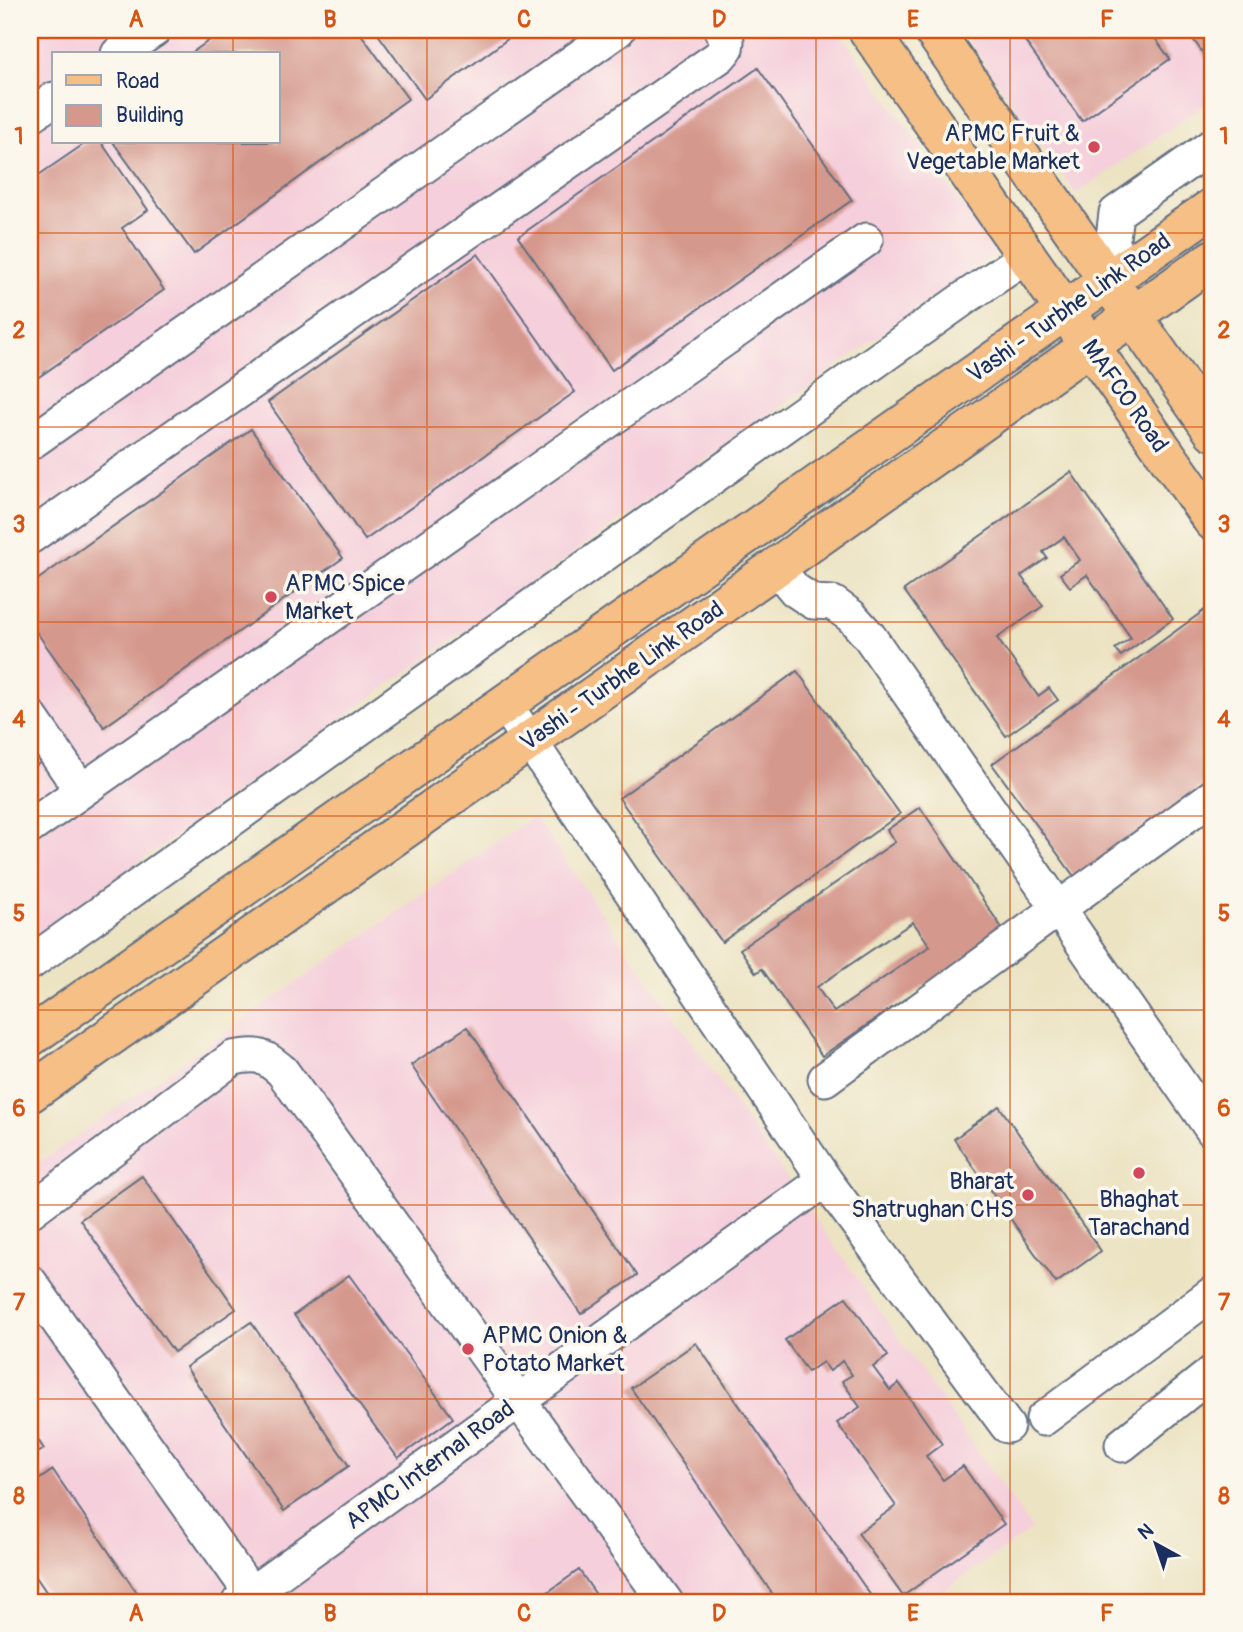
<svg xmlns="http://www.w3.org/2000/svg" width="1243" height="1632" font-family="Pangolin,sans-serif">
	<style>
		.built { fill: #f5cfdb; fill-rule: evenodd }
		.building { fill: #d5988d; fill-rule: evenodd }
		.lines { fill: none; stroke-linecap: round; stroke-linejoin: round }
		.minor-casing { stroke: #646e81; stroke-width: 37 }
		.major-casing { stroke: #646e81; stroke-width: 42 }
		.minor { stroke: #fff; stroke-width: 33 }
		.major { stroke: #f5bf86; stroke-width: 38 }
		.grid { fill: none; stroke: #d45514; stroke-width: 2; stroke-opacity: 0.55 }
		.poi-dot { fill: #d1495b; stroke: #fbf7ec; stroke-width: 2.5 }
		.labels { text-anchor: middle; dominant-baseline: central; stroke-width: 7; stroke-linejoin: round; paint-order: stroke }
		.poi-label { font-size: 24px; fill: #1b2f5e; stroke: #fbf7ec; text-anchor: end }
		.street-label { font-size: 24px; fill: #1b2f5e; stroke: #fbf7ec }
		.neatline { fill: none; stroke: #d45514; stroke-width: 2.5 }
		.grid-label { font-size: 23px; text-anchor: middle; font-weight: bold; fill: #d45514 }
	</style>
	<rect width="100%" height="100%" fill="#fbf7ec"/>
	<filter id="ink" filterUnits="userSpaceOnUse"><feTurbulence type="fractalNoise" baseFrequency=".0143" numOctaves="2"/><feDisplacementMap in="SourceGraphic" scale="14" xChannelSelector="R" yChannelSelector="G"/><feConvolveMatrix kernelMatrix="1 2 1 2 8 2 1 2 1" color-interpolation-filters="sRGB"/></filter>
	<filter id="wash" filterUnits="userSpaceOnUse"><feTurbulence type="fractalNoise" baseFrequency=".00686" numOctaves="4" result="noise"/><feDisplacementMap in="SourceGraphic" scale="28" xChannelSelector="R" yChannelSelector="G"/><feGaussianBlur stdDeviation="1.57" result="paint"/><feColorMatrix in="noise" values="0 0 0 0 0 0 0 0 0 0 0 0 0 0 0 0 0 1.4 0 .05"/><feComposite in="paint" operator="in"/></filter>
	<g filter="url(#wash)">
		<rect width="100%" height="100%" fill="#ece3c2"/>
		<g class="built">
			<path d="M30,30H838L996,253L30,940ZM54,54H278V142H54Z"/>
			<polygon points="961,30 1213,30 1213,99 1076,194"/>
			<polygon points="534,816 1032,1529 927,1602 30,1602 30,1169"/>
		</g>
		<g id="blocks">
			<g class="building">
				<polygon points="224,30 358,30 408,99 194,254 113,142 278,142 278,54 190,54"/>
				<polygon points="375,30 520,30 425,99"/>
				<polygon points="1017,30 1149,30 1170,59 1082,121"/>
				<polygon points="1202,30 1213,30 1213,60 1210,63 1192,38"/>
				<polygon points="758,68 852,200 612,370 518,237"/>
				<polygon points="87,142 101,142 148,210 122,228 164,290 30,383 30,181"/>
				<polygon points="478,254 575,392 365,540 268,402"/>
				<polygon points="251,429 343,558 104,727 30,623 30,585"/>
				<polygon points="1071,472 1173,619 1121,656 1115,649 1131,638 1087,575 1070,587 1060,574 1080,560 1064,537 1043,552 1047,558 1021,576 1043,606 997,638 1038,696 1049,688 1058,700 1006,736 904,590"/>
				<polygon points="1213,604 1213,779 1076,879 992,764"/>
				<polygon points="797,671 900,814 722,942 619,798"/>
				<polygon points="30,743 42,761 30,770"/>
				<path d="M920,807L1004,931L822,1056L762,969L756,973L740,949L895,842L887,830ZM913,922L930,946L834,1012L817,987Z"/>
				<polygon points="467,1027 637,1275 581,1314 411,1065"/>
				<polygon points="999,1106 1101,1251 1056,1283 954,1139"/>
				<polygon points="142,1176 236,1309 174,1352 80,1220"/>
				<polygon points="349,1275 453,1418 398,1458 294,1315"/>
				<polygon points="846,1297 888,1356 873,1367 890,1390 899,1383 942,1444 926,1456 943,1480 963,1466 1004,1524 903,1596 858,1533 896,1506 837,1423 860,1407 842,1381 852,1375 842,1361 830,1371 823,1362 808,1372 785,1340"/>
				<polygon points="251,1322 349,1466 284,1511 186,1367"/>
				<polygon points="696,1343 871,1596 862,1602 778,1602 631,1388"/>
				<polygon points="30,1428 44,1449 30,1458"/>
				<polygon points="53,1470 143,1602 53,1602 30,1568 30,1486"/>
				<polygon points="579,1570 601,1602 534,1602"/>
			</g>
		</g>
	</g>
	<g filter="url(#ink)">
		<use href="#blocks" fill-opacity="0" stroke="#646e81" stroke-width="2"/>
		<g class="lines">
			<g class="minor-casing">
				<g id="minor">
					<polyline points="118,54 154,30"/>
					<polyline points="30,116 54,99"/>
					<polyline points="1108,280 1116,213 1213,145"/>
					<polyline points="30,443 618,30"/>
					<polyline points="30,537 720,56 726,49 727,41 721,30"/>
					<polyline points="776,567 795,590 813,602 833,603 851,616 869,636 1213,1131"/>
					<polyline points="505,704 825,1180 1007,1426"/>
					<polyline points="30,716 81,790"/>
					<polyline points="30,827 866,240"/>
					<polyline points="30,963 966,297 1027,256"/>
					<polyline points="825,1079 1213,796"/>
					<path d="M30,1211L233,1058C258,1053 263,1055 282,1071L519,1401L666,1602"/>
					<polyline points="30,1282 257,1602"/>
					<polyline points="1043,1419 1213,1293"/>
					<polyline points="1122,1445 1213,1372"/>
					<polyline points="239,1602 825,1180"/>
				</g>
			</g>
			<g class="major-casing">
				<g id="major">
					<polyline points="868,30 1213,521"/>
					<polyline points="933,30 1213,431"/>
					<polyline points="30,1037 1213,207"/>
					<polyline points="30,1093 1213,259"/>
				</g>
			</g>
			<use href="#minor" class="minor"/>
			<use href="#major" class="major"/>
		</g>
	</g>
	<path class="grid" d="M233,30V54M427,30V1602M622,30V1602M816,30V1602M1010,30V1602M233,142V1602M30,233H1213M30,427H1213M30,622H1213M30,816H1213M30,1010H1213M30,1205H1213M30,1399H1213"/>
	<g class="poi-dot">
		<circle cx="1094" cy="147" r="7"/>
		<circle cx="271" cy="597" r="7"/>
		<circle cx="1139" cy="1173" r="7"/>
		<circle cx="1028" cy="1195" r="7"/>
		<circle cx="468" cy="1349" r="7"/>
	</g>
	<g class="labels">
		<g class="poi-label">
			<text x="1080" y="133">APMC Fruit &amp;<tspan x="1080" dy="28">Vegetable Market</tspan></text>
			<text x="285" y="583" text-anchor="start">APMC Spice<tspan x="285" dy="28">Market</tspan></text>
			<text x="1014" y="1181">Bharat<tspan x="1014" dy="28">Shatrughan CHS</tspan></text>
			<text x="1139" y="1199" text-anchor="middle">Bhaghat<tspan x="1139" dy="28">Tarachand</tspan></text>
			<text x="482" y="1335" text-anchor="start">APMC Onion &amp;<tspan x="482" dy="28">Potato Market</tspan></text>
		</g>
		<g class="street-label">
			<text transform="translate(1069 308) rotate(-35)">Vashi - Turbhe Link Road</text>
			<text transform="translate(1125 396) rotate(55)">MAFCO Road</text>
			<text transform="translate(622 676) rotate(-35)">Vashi - Turbhe Link Road</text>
			<text transform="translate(430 1465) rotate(-36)">APMC Internal Road</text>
		</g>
	</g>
	<rect width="1243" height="1632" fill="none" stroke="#fbf7ec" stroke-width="77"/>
	<rect x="52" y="52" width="228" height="91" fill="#fbf7ec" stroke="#a1a7b3" stroke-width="2"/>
	<rect x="66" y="75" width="35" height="10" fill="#f5bf86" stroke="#a1a7b3" stroke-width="2"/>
	<text x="116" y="88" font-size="21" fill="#1b2f5e">Road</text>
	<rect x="66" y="105" width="35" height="21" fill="#d5988d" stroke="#a1a7b3" stroke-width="2"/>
	<text x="116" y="122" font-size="21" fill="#1b2f5e">Building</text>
	<g transform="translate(1156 1544) rotate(320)" stroke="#fbf7ec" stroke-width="5" paint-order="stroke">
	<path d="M0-5L12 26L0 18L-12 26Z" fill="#1b2f5e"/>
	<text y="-10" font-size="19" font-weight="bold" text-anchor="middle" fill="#1b2f5e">N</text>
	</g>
	<rect x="38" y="38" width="1166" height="1556" class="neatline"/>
	<g class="grid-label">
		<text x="136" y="27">A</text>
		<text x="330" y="27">B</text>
		<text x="524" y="27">C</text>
		<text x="719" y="27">D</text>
		<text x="913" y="27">E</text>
		<text x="1107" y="27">F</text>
		<text x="19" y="144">1</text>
		<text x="1224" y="144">1</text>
		<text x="19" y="338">2</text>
		<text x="1224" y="338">2</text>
		<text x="19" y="532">3</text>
		<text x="1224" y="532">3</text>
		<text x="19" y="727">4</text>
		<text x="1224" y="727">4</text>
		<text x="19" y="921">5</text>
		<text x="1224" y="921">5</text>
		<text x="19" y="1116">6</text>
		<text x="1224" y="1116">6</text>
		<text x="19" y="1310">7</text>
		<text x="1224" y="1310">7</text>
		<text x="19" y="1504">8</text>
		<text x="1224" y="1504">8</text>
		<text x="136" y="1621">A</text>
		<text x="330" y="1621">B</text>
		<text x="524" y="1621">C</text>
		<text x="719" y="1621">D</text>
		<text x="913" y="1621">E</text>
		<text x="1107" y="1621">F</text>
	</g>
</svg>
